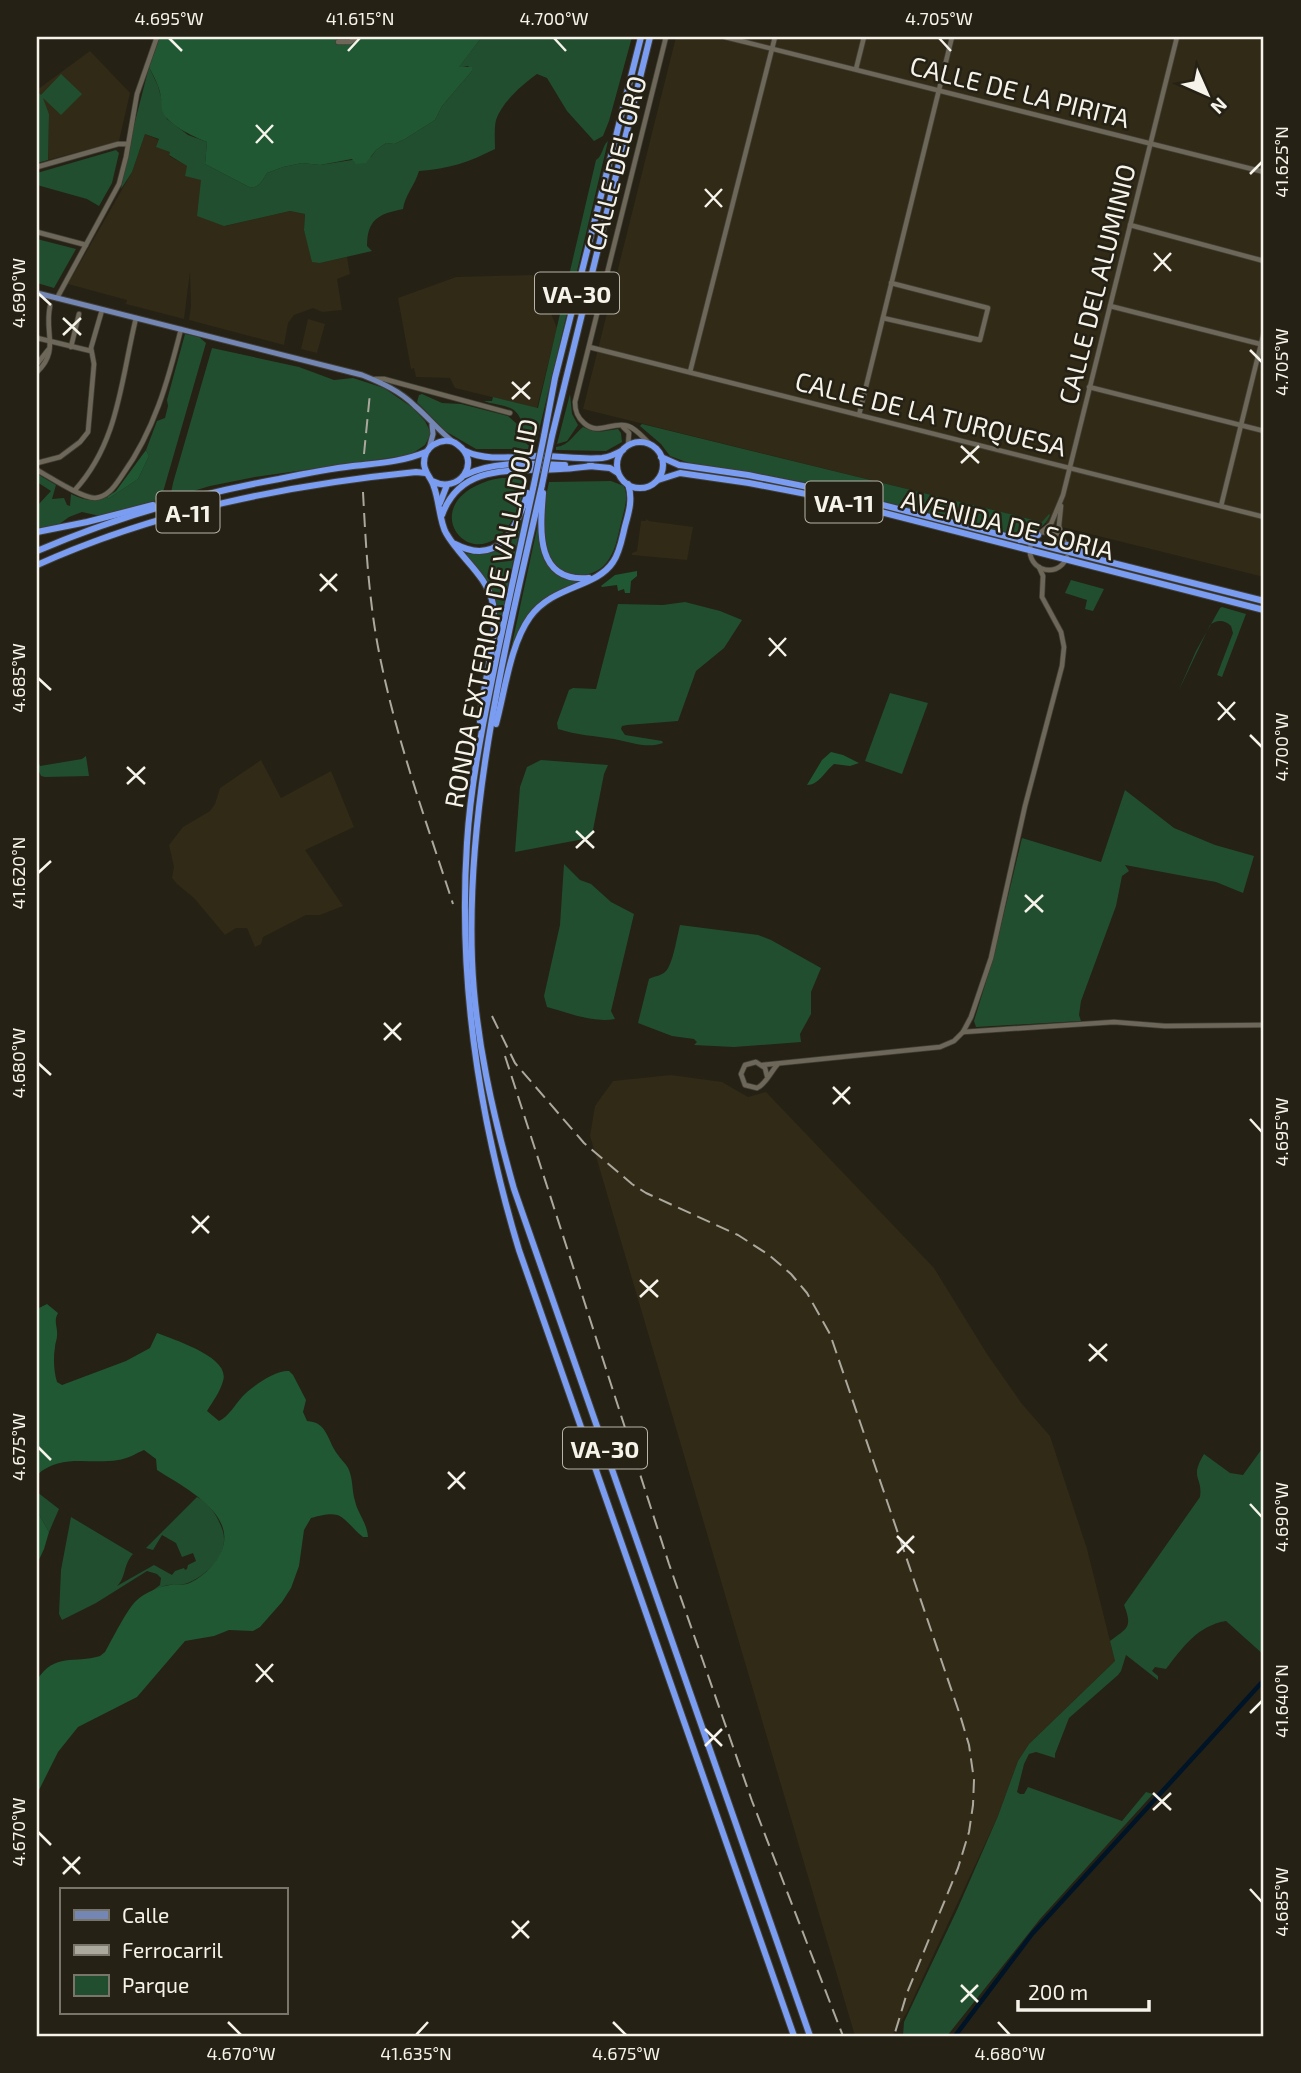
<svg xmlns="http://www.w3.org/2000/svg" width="1301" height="2073" font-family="'Exo 2',sans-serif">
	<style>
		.built { fill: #302a17 }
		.green { fill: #214e2f }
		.forest { fill: #205833 }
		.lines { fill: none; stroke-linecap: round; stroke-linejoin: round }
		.canal { stroke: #001427; stroke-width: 4.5 }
		.minor-casing { stroke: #413e35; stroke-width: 6 }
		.major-casing { stroke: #413e35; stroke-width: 7 }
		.highway-casing { stroke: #413e35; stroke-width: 8 }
		.minor { stroke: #6c6759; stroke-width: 4.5 }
		.major { stroke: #7487b4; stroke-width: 5 }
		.highway { stroke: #7a9cf1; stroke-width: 6 }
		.rail { stroke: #aba89e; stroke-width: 2; stroke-dasharray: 14 7; stroke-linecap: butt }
		.highway-bridge-casing { stroke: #413e35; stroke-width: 8; stroke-linecap: butt }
		.highway-bridge { stroke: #7a9cf1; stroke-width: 6 }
		.ticks { fill: none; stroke: #f6f3eb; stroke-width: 2.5 }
		.labels { text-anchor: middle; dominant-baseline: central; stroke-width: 5; stroke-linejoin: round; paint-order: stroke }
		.shield { fill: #252115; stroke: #b7b4ab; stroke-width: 2 }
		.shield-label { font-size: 24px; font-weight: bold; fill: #f6f3eb }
		.street-label { font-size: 26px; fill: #f6f3eb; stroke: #252115 }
		.neatline { fill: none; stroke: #f6f3eb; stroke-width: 2.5 }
		.ticks-label { font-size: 18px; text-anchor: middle; fill: #f6f3eb }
	</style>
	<rect width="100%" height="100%" fill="#252115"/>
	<g class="built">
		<polygon points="676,37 1264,37 1264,577 583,409"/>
		<polygon points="90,51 130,93 119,141 48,160 49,114 42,97 37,90"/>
		<polygon points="145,134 159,140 170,152 169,156 188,166 201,179 225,226 290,211 305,214 304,231 320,263 347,257 350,274 337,279 342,310 322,312 313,308 294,315 288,323 284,345 189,320 191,306 190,272 184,319 126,304 127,300 68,284 132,172"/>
		<polygon points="532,275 539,284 557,328 537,408 455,388 450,378 416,377 414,368 411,369 398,298 456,277"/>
		<polygon points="308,319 325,324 317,353 301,349"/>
		<polygon points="646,519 649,521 693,527 687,560 632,555 632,553 637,551 641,521 646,521"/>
		<polygon points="261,760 281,798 331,771 354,827 305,850 343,906 320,915 306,915 263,937 261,944 255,947 247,928 236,928 225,935 194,898 177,884 172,878 174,867 169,845 183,827 210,811 215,804 220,788"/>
		<polygon points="671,1075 722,1082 748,1097 766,1092 934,1268 987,1354 1022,1404 1050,1436 1087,1549 1115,1661 1029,1744 1018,1761 998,1816 906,2014 892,2036 855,2036 590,1136 595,1106 613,1081"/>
	</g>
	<g class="green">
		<path d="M482,37L492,38L632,37L609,121L603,136L594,141L567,111L547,78L537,74C523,84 502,102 496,120C494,128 495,140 495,149C469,162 449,169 419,171C415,185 405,195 403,209C379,214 367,219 367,246L372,251L320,263L312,262L304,230L305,214L290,211L224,226L197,216L201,180L185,176L187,166L169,155L170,152L156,147L159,139L145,134L132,172L121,189L131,137L149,67L158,86L167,119L188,135L207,142L205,164L249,187C259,189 262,181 267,173L283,167L302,163L320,165L371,157L376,150L386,143L394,144L405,139L435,120L442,106L472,71L468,66L458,68Z"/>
		<polygon points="61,74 82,94 61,115 43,98 49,114 48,160 37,163 37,91 41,95"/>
		<path d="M608,141L536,443C518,438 526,422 516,412C508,404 493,405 484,401H492L493,397L538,408L596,160C603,156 602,146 608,141Z"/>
		<polygon points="116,150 119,153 112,183 99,206 87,199 37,185 37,173"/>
		<polygon points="37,239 76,249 54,288 37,283"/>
		<path d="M185,334L199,337L206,343L161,499L100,516L82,512L69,517L58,525L37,528V506L51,491L37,482L39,475L56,485L52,499L64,498L67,505L70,506L71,494C83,500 95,503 107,497L108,499L138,479L149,456L146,450L157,421L165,418L168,406L167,400Z"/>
		<polygon points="212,348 299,367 334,380 353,378 384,388 413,408 425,421 430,431 430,435 425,445 410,455 255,477 210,486 170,498 173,483"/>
		<polygon points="422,394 442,403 461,404 508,416 517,424 522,439 528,445 535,447 534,449 476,449 445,431 417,402 419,395"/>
		<polygon points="570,394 572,414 578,425 567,441 557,444"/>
		<path d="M642,424L1042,522L1049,514L1050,515C1043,530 1031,535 1016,535L814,484L748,472L689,463L670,456L661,444L640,426Z"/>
		<path d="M583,427C596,434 604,431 618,429L621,433L622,442L606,451L556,450V447C570,445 573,435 583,427Z"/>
		<path d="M527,477C503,599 414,525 470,489C477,485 486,481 495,479C505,477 517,478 527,477Z"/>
		<path d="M611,481L624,486C629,498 624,510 621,523C618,535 616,549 609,559C596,581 562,580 550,557C539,536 544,504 549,482Z"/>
		<path d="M523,514L498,633L496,632C500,595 489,577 462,553C501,558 506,547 523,514Z"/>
		<path d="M539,519L541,550L549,566L583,581C533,597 529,613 509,658Z"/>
		<polygon points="1071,580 1104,589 1093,611 1085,609 1087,600 1065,593"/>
		<path d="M685,602L720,611L742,620L724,648L696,671L678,721L627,725L622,726L621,729L625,735L662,741L663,743C647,749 631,742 614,739C594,736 577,735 558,729L557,723L569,690L573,688L596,689L618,604L663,605Z"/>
		<path d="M1222,607L1246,614L1222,677L1217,675L1233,633L1231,626C1225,620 1217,619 1210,625L1178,692L1196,651L1220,608Z"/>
		<polygon points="890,693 928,703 902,774 865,761"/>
		<polygon points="86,756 89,776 45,777 41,776 37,767 37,758 40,766 82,759"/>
		<polygon points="541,760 608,765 604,774 592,835 589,838 515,852 520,787 527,767"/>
		<polygon points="1125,790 1174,828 1215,845 1254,856 1243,893 1216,882 1125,865 1129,871 1122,876 1116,906 1081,1001 1079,1015 1081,1021 976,1027 974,1021 993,959 1022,838 1101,862"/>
		<path d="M564,864L580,880L591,884L611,902L634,914L611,1011L615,1019C593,1023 569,1013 547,1007L544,996L560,925Z"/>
		<path d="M680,925L758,935L771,940L821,968L811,992V1014L800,1034L801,1042L734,1047L694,1045L697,1042L694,1039L672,1036L638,1023L649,979C654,976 661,976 665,972C673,965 677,936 680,925Z"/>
		<path d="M1264,1446V1655L1226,1621C1197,1626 1183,1647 1166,1669L1155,1667L1152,1671L1158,1676V1680L1126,1655L1121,1671L1118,1675L1069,1718L1055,1754V1758L1036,1752L1029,1754L1024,1764L1017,1792L1020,1794H1024L1028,1787L1122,1821L1146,1792L1153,1794L1040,1919L947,2036H903L904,2022L957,1910L998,1816L1018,1761L1029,1744L1115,1661L1110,1641C1127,1628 1133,1628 1124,1605L1200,1497C1203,1476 1189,1479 1204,1454L1230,1473L1243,1475Z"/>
		<polygon points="37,1492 59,1509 49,1532 37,1511"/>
		<path d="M197,1497C208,1502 216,1514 221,1526C232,1550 211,1572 190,1582C183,1586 175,1584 168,1585C163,1586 157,1589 152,1591L160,1585L161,1578L157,1574L147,1571L96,1603L62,1620L59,1614L61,1570L71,1517L133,1554C123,1565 126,1578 117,1586L154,1565L172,1575L175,1571L184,1568L185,1570L187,1569L188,1565L196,1561L193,1553L182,1557L176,1543L162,1535L153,1550L146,1548Z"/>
	</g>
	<g class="forest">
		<path d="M160,37H482L459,67H472V71L442,106L435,120L405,139L394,144L386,143L376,150L366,163L356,164L352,159L320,165L302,163L283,167L267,173C262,181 259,189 249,187L205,164L207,142C194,137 166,124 162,110C161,106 162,102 161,98C160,87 154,77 149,67Z"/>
		<polygon points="146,450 149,456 138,479 108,499 107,497 116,491"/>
		<polygon points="637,571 637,576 631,581 630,593 625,593 624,589 618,591 617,585 602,587 601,586 615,575"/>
		<path d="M831,752L843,755L859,763L850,766L834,764C825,771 819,785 807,785L822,760Z"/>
		<path d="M47,1304L58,1313C53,1322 58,1326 57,1336C57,1340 55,1343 55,1347C53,1359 54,1372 57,1382L62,1385L126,1361L150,1348L157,1333C174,1340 231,1357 223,1381C220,1392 213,1401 207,1411L219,1421C229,1416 234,1406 242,1397C251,1387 275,1370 289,1371L293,1375L306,1400L303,1412L307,1421C328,1422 327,1441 338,1455C343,1462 348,1465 350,1473C353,1482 352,1492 355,1501C358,1514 367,1523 368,1537H363C341,1519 345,1508 311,1518L304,1530L299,1566L291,1588L282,1602L260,1627L253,1631L229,1630L214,1636L185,1641L137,1697L78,1727L58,1752L37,1794V1680C55,1652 74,1664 100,1656L105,1652C112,1640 127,1609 136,1601C144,1593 160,1586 170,1585C175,1584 182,1585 187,1584C199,1580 213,1567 219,1556C242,1516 185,1488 157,1470L156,1459L144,1450C135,1454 127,1459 118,1460C89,1465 61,1453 37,1475V1309Z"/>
		<polygon points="37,1511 49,1532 44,1549 37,1564"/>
	</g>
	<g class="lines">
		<polyline class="canal" points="955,2036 1032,1934 1264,1680"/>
		<g class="minor-casing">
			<g id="minor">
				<polyline points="725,37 1264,172"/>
				<polyline points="338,42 350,42 358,37"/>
				<polyline points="856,69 864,37"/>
				<polyline points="37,167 118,144 128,144"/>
				<polyline points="1130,225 1264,261"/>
				<polyline points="37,232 86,245"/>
				<polyline points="57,298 119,184 126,157 137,94 157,37"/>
				<polyline points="1110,306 1264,345"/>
				<polyline points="883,318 980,340 988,308 891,283"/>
				<polyline points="37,338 91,351"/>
				<polyline points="71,347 79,314"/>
				<polyline points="589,347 1264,517"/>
				<polyline points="37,364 48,350"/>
				<path d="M37,372C60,350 44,334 50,306"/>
				<polyline points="690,372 775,37"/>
				<polyline points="375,379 384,379 510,413"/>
				<polyline points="1089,387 1264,431"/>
				<polyline points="859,415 952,37"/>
				<polyline points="623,427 629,433 628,446"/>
				<path d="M650,444C643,438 637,429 628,426C612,421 598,436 584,423C577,417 575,411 575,402L666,37"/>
				<polyline points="37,463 60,457 80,442 88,432 94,364 91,348 102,310"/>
				<path d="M37,470C50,477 81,498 95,498C109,497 116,484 123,474C154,431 168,381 181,329"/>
				<path d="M75,490C119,442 121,379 136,318"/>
				<polyline points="1061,506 1059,526 1063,538"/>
				<polyline points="1221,506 1264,332"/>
				<polyline points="1042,532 1059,535 1067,545"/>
				<polyline points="1038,535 1051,524 1063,495 1177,37"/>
				<path d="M1032,541C1021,568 1057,582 1067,557"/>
				<polyline points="963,1032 1114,1022 1165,1026 1264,1025"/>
				<polyline points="762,1065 940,1047 954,1041 963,1032 971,1017 991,958 1025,806 1062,666 1064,647 1061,632 1042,597 1043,576 1039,567"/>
				<path d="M767,1076L765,1068L756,1062L745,1065L741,1074L745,1085L757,1088C766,1084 770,1073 777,1065"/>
			</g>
		</g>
		<g class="major-casing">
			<g id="major">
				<path d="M37,293L362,375C382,383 400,391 415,406C428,417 438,430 452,441"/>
				<polyline points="429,449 433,434 432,425"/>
			</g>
		</g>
		<g class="highway-casing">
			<g id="highway">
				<polyline points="544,436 555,378 641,37"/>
				<polyline points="552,436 650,37"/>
				<circle cx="640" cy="465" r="23"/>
				<path d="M465,451C487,462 517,456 541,456C562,456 582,460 602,458C610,457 616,454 623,450"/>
				<polyline points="661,457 679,465 748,475 823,490 1264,601"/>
				<polyline points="589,466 610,468 618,473"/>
				<path d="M465,475C495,460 532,464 565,465"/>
				<polyline points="658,480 680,473 749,483 822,497 1264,610"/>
				<path d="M432,481C459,495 482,462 458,445C451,439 441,440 433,445C427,449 424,455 424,463C424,473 432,478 434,487C439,500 440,523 446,533C460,558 487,575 493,604C499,639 482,684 480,721"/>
				<path d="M534,484C522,539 510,595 498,650C485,714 471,778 467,843C458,981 479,1118 519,1250L794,2036"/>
				<path d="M542,485C507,639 466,802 472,960C475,1038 493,1115 514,1189L810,2036"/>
				<path d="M543,493C540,530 535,583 589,578"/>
				<polyline points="440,503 447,485"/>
				<path d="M442,515C461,462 515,472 560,469C571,469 582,467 592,466"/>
				<polyline points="37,532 87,522 153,505"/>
				<polyline points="1020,540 1038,535"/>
				<path d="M455,544C499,567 516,529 528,493"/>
				<polyline points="1067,545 1083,552"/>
				<path d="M37,551C114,518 196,494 279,479C303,474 328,469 353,466C379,463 402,462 426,452"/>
				<path d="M37,565C157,511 286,485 416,472L426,473"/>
				<path d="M496,724C505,691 510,645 530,617C553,585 596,588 613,562C620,552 622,538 625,526C629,512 633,499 628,484"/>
			</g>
		</g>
		<use href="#minor" class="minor"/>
		<use href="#major" class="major"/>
		<use href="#highway" class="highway"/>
		<g class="rail">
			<polyline points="364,454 370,393"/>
			<path d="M363,492C366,549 369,606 381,662C398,744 427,824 453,904"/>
			<polyline points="492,1016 515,1063 584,1143 632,1184 646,1193 738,1235 769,1255 791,1274 807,1293 830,1334 960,1715 969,1745 974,1780 973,1805 969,1832 958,1868 907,1993 894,2036"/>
			<polyline points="505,1056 669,1564 752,1801 843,2036"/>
		</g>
		<g class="highway-bridge-casing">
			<g id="highway-bridge">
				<polyline points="534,484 544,436"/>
				<polyline points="542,485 552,436"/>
			</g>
		</g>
		<use href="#highway-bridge" class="highway-bridge"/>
	</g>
	<path class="ticks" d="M169,38L182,51M554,38L566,51M939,38L951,51M348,51L360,38M256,125L273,143M256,143L273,125M1250,174L1262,162M705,189L722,207M705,207L722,189M1154,253L1171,271M1154,271L1171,253M38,293L51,305M63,318L81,335M63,335L81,318M1250,350L1262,362M512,382L530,399M512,399L530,382M961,446L979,463M961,463L979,446M320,574L337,591M320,591L337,574M769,638L786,656M769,656L786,638M38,678L51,690M1218,702L1235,720M1218,720L1235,702M1250,735L1262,747M127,767L145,784M127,784L145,767M576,831L594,848M576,848L594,831M38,873L51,861M1025,895L1043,912M1025,912L1043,895M384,1023L401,1040M384,1040L401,1023M38,1063L51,1075M833,1087L850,1104M833,1104L850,1087M1250,1119L1262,1132M192,1216L209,1233M192,1233L209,1216M640,1280L658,1297M640,1297L658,1280M1089,1344L1107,1361M1089,1361L1107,1344M38,1447L51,1460M448,1472L465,1489M448,1489L465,1472M1250,1504L1262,1517M897,1536L914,1553M897,1553L914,1536M256,1664L273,1682M256,1682L273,1664M1250,1713L1262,1701M705,1729L722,1746M705,1746L722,1729M1153,1793L1171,1810M1153,1810L1171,1793M38,1832L51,1845M63,1857L80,1874M63,1874L80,1857M1250,1889L1262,1902M512,1921L529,1938M512,1938L529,1921M961,1985L978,2002M961,2002L978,1985M228,2022L241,2035M613,2022L626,2035M998,2022L1010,2035M416,2035L428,2022"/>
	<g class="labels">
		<g class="shield">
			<rect x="535" y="272.5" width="84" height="41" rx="5"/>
			<rect x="805.5" y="481.5" width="77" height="41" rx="5"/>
			<rect x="156.5" y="491.5" width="63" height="41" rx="5"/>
			<rect x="563" y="1427.5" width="84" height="41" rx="5"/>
		</g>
		<g class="shield-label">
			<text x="577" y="293">VA-30</text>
			<text x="844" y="502">VA-11</text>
			<text x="188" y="512">A-11</text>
			<text x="605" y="1448">VA-30</text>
		</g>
		<g class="street-label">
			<text transform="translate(1020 91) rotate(14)">CALLE DE LA PIRITA</text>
			<text transform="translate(615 163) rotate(-76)">CALLE DEL ORO</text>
			<text transform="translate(1096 284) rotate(-76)">CALLE DEL ALUMINIO</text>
			<text transform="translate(931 413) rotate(14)">CALLE DE LA TURQUESA</text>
			<text transform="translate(1008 524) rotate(14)">AVENIDA DE SORIA</text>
			<text transform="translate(490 613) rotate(-79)">RONDA EXTERIOR DE VALLADOLID</text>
		</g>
	</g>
	<rect width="1301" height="2073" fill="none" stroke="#252115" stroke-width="77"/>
	<rect x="60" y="1888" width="228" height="126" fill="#252115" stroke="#79756b" stroke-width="2"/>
	<rect x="74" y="1910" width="35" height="10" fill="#7487b4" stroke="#79756b" stroke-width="2"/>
	<text x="122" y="1923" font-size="21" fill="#f6f3eb">Calle</text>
	<rect x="74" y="1945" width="35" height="10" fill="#aba89e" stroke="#79756b" stroke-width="2"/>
	<text x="122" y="1958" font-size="21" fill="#f6f3eb">Ferrocarril</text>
	<rect x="74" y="1975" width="35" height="21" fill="#214e2f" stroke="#79756b" stroke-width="2"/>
	<text x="122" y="1993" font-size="21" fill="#f6f3eb">Parque</text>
	<g transform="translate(1207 94) rotate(135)" stroke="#252115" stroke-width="5" paint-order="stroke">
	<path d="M0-5L12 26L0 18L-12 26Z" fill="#f6f3eb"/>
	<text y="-10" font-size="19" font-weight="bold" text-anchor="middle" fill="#f6f3eb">N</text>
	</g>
	<path d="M1018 2000v10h131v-10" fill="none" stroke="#f6f3eb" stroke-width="3.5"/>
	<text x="1028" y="2000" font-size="21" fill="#f6f3eb" stroke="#252115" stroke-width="5" paint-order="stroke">200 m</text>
	<rect x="38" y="38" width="1224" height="1997" class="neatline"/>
	<g class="ticks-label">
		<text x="169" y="25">4.695°W</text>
		<text x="360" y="25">41.615°N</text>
		<text x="554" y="25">4.700°W</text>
		<text x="939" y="25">4.705°W</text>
		<text transform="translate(1282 162) rotate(-90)" y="6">41.625°N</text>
		<text transform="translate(19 293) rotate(-90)" y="6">4.690°W</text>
		<text transform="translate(1282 362) rotate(-90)" y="6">4.705°W</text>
		<text transform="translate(19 678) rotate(-90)" y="6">4.685°W</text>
		<text transform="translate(1282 747) rotate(-90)" y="6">4.700°W</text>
		<text transform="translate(19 873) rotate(-90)" y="6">41.620°N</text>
		<text transform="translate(19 1063) rotate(-90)" y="6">4.680°W</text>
		<text transform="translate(1282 1132) rotate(-90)" y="6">4.695°W</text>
		<text transform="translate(19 1447) rotate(-90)" y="6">4.675°W</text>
		<text transform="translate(1282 1517) rotate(-90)" y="6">4.690°W</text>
		<text transform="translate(1282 1701) rotate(-90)" y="6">41.640°N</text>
		<text transform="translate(19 1832) rotate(-90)" y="6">4.670°W</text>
		<text transform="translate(1282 1902) rotate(-90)" y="6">4.685°W</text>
		<text x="241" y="2060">4.670°W</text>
		<text x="416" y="2060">41.635°N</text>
		<text x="626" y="2060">4.675°W</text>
		<text x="1010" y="2060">4.680°W</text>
	</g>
</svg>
